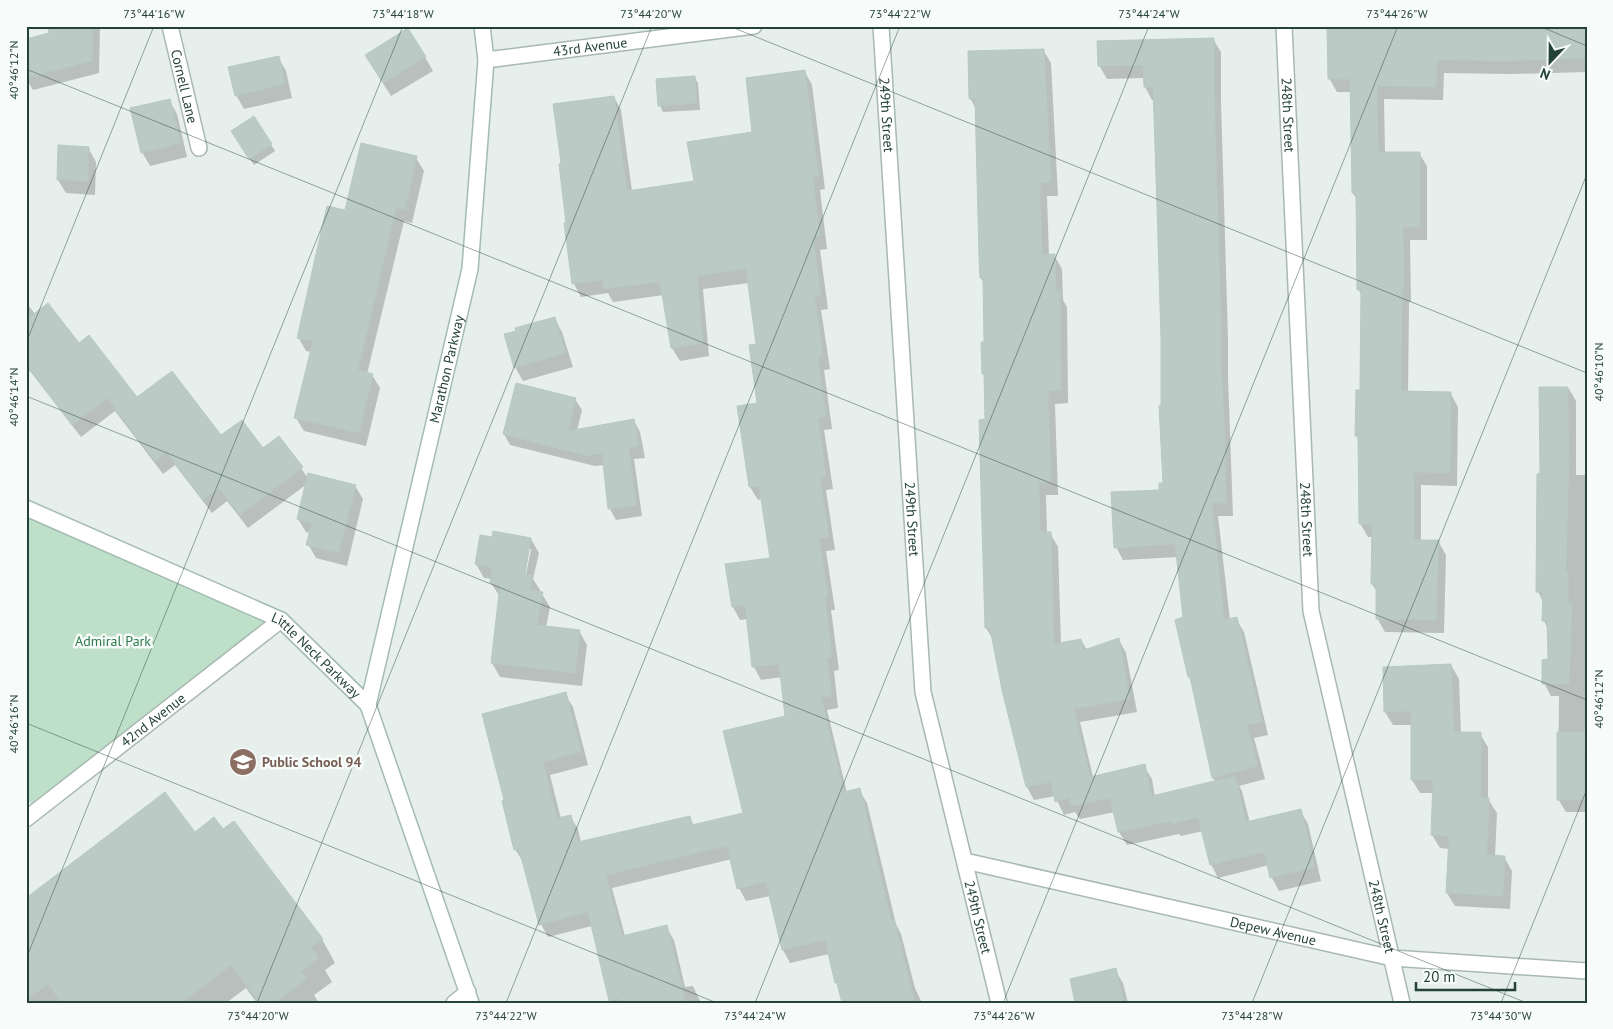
<svg xmlns="http://www.w3.org/2000/svg" width="1613" height="1029" font-family="'PT Sans',sans-serif">
	<style>
		.green { fill: #bfe0c8 }
		.shadow { fill: #0003; fill-rule: evenodd }
		.building { fill: #bbcac4; stroke: #b8c9c2 }
		.lines { fill: none; stroke-linecap: round; stroke-linejoin: round }
		.street-casing { stroke: #a8b8b2; stroke-width: 18 }
		.secondary-casing { stroke: #a4bbb3; stroke-width: 18 }
		.street { stroke: #fff; stroke-width: 15 }
		.secondary { stroke: #fff; stroke-width: 15 }
		.ticks { fill: none; stroke: #24423a; stroke-width: 1; stroke-opacity: 0.45 }
		.labels { text-anchor: middle; dominant-baseline: central; stroke-width: 5; stroke-linejoin: round; paint-order: stroke }
		.street-label { font-size: 14px; fill: #24423a; stroke: #f7fbf9 }
		.park-label { font-size: 14px; fill: #2d7a4b; stroke: #f7fbf9 }
		.education-label { font-size: 14px; font-weight: bold; fill: #785e54; stroke: #f7fbf9; text-anchor: start }
		.neatline { fill: none; stroke: #24423a; stroke-width: 2 }
		.ticks-label { font-size: 12px; text-anchor: middle; fill: #24423a }
	</style>
	<rect width="100%" height="100%" fill="#e6efeb"/>
	<polygon class="green" points="26,508 281,620 37,811 26,797"/>
	<g class="shadow">
		<polygon points="49,26 100,26 99,73 33,90 26,78 26,41 51,34"/>
		<polygon points="1587,26 1587,72 1511,74 1444,73 1443,100 1384,99 1385,153 1419,153 1427,166 1427,240 1410,240 1411,302 1409,302 1408,393 1451,394 1458,407 1457,486 1421,485 1421,541 1438,541 1446,555 1444,633 1385,632 1377,618 1378,593 1372,584 1373,537 1368,537 1360,523 1360,442 1356,436 1361,392 1362,296 1358,289 1357,200 1353,193 1352,92 1337,92 1329,78"/>
		<polygon points="1213,39 1221,52 1221,100 1228,339 1228,377 1233,516 1218,516 1230,620 1236,619 1244,632 1268,735 1254,738 1265,779 1239,786 1242,791 1250,823 1300,810 1308,824 1321,881 1279,891 1272,878 1269,865 1218,878 1211,864 1203,831 1181,836 1179,834 1127,845 1119,832 1115,812 1080,819 1075,812 1064,815 1055,796 1034,800 1027,787 1004,690 994,641 986,628 986,378 983,373 986,343 984,283 981,278 976,109 970,98 1043,50 1051,63 1058,196 1047,196 1049,256 1054,255 1062,269 1063,300 1067,307 1068,403 1055,404 1058,495 1046,495 1047,533 1050,533 1058,547 1061,644 1081,640 1087,650 1119,640 1126,653 1137,712 1080,722 1093,777 1144,766 1152,779 1155,797 1216,782 1213,778 1193,684 1189,677 1177,620 1184,618 1178,557 1123,560 1116,547 1161,491 1164,484 1162,338 1154,100 1152,100 1145,87 1145,78 1107,79 1099,65"/>
		<polygon points="278,57 286,71 292,98 244,109 236,95"/>
		<polygon points="425,57 433,71 391,96 374,69"/>
		<polygon points="805,72 812,85 825,189 820,190 827,249 820,250 828,309 821,310 830,369 824,370 832,429 824,430 833,489 826,490 835,550 826,551 835,610 831,610 839,670 834,671 838,708 827,710 847,793 859,790 867,803 896,924 901,934 915,988 922,1003 844,1003 829,954 790,963 783,950 770,896 746,901 739,888 732,859 612,888 625,936 666,927 674,940 685,987 693,986 701,1003 611,1003 592,926 548,937 541,924 523,862 515,849 503,802 565,694 573,707 588,765 550,775 561,819 570,816 578,829 581,843 690,818 694,826 745,814 786,717 782,677 761,680 754,667 748,619 740,620 733,607 727,565 771,559 763,499 758,500 750,487 739,407 759,404 757,345 749,283 703,289 709,356 680,361 672,348 664,295 613,302 608,293 581,297 574,284 568,224 614,97 621,110 632,191 695,183 753,133"/>
		<polygon points="694,77 698,83 700,110 663,112 660,106"/>
		<polygon points="169,100 177,114 187,157 150,166 142,152"/>
		<polygon points="254,118 275,151 254,165 236,138"/>
		<polygon points="88,148 96,162 95,195 66,193 58,180"/>
		<polygon points="416,158 424,171 412,223 404,221 367,374 372,375 380,388 366,446 304,431 296,418 311,352 306,351 298,337 346,212"/>
		<polygon points="26,302 35,314 78,345 137,399 221,437 262,450 278,437 308,478 355,486 363,499 347,566 316,558 308,544 310,533 306,532 298,519 307,484 248,528 227,501 212,513 175,465 163,474 115,411 81,437 30,371 26,374"/>
		<polygon points="554,318 562,332 573,367 523,381 515,367"/>
		<polygon points="1540,388 1569,389 1576,401 1576,475 1587,475 1587,812 1566,812 1558,799 1559,696 1551,696 1544,683 1549,661 1548,629 1544,621 1544,603 1538,592 1541,475"/>
		<polygon points="575,399 582,410 577,431 634,421 640,432 645,458 634,459 642,516 616,520 610,509 604,465 595,466 510,445 504,434"/>
		<path d="M493,538L531,539L539,553L533,579L540,590L539,593L542,594L550,607L546,627L579,631L587,645L582,686L500,677L492,663L500,597L491,583L492,579L484,578L476,564ZM528,549H531L525,580H522Z"/>
		<polygon points="1451,665 1459,679 1461,734 1480,734 1488,747 1488,799 1497,813 1495,857 1504,857 1512,871 1510,909 1455,906 1447,893 1449,849 1440,848 1432,835 1434,793 1420,793 1412,780 1412,725 1393,725 1385,712"/>
		<polygon points="194,834 322,939 335,963 325,970 332,982 314,995 319,1003 257,1003 246,988 226,1003 26,1003 26,939"/>
		<polygon points="1115,970 1123,983 1128,1003 1077,1003"/>
	</g>
	<g class="building">
		<polygon points="48,26 93,26 92,61 26,78 26,39 49,33"/>
		<polygon points="1327,26 1587,26 1587,58 1503,61 1437,60 1436,87 1377,86 1378,152 1420,152 1420,227 1403,227 1404,289 1402,289 1401,391 1451,392 1450,473 1414,472 1414,540 1439,540 1436,620 1376,619 1376,585 1371,584 1372,524 1359,524 1358,436 1355,436 1356,390 1360,390 1361,290 1357,290 1356,193 1352,193 1350,79 1328,79"/>
		<polygon points="408,28 426,57 383,83 365,55"/>
		<polygon points="1214,38 1214,86 1221,325 1221,363 1225,439 1226,503 1212,503 1224,620 1237,617 1262,722 1247,725 1258,766 1212,778 1190,677 1188,677 1175,620 1183,617 1175,544 1114,548 1111,492 1159,490 1159,483 1163,483 1159,406 1161,405 1161,338 1157,207 1153,87 1144,87 1143,65 1098,66 1097,41"/>
		<polygon points="1044,49 1051,182 1040,183 1042,255 1055,254 1056,292 1060,292 1061,390 1048,391 1051,482 1039,482 1040,532 1051,532 1054,644 1081,639 1084,650 1119,638 1130,699 1074,709 1090,777 1145,764 1152,796 1235,776 1246,822 1301,809 1315,867 1270,878 1264,852 1210,865 1198,817 1172,824 1171,821 1118,832 1110,798 1071,806 1069,798 1055,802 1051,782 1026,787 1002,690 990,628 985,628 979,420 985,419 984,374 982,374 981,342 984,342 983,278 980,278 979,257 975,98 969,99 968,51"/>
		<polygon points="279,56 285,84 235,96 228,67"/>
		<polygon points="805,70 819,176 813,177 820,236 813,237 821,296 815,297 823,356 818,357 826,416 818,418 826,476 820,477 829,537 819,538 828,597 825,597 832,657 827,658 832,696 821,697 844,792 860,788 891,920 894,919 915,1003 842,1003 837,983 835,983 825,940 782,950 766,882 737,889 727,846 606,875 622,936 667,925 686,1003 619,1003 618,998 609,1001 588,912 539,925 519,849 514,850 502,801 504,800 482,714 566,692 581,752 543,762 557,818 571,815 578,842 690,816 692,825 743,813 723,731 785,716 779,664 752,667 745,605 732,607 725,564 770,558 759,486 749,487 737,406 757,403 749,345 756,344 746,269 697,276 703,343 671,348 660,282 604,289 603,280 572,284 564,223 566,223 559,164 561,163 553,104 614,96 627,191 694,181 687,142 752,132 746,78"/>
		<polygon points="695,76 697,103 658,106 656,79"/>
		<polygon points="170,99 181,143 141,153 130,108"/>
		<polygon points="254,116 272,144 249,159 231,131"/>
		<polygon points="361,143 417,156 405,210 396,208 358,370 373,374 359,433 294,418 313,341 297,338 327,206 345,210"/>
		<polygon points="58,145 89,147 88,181 57,180"/>
		<polygon points="48,303 79,343 89,335 137,397 172,371 221,435 242,420 263,448 279,436 303,467 240,515 219,488 203,500 166,452 155,461 107,398 72,425 26,364 26,320"/>
		<polygon points="555,317 566,353 514,368 504,334 516,331 515,328"/>
		<polygon points="516,383 576,398 568,431 634,419 639,446 629,448 636,505 608,509 602,453 588,456 503,434"/>
		<polygon points="1539,387 1568,387 1569,451 1566,571 1568,571 1568,604 1572,604 1569,684 1542,684 1542,660 1548,659 1547,621 1542,621 1543,592 1536,592 1537,474 1540,473"/>
		<polygon points="308,473 356,485 339,553 306,545 312,523 297,519"/>
		<polygon points="493,531 531,538 525,574 532,575 530,590 543,592 537,625 580,630 575,673 491,663 500,585 490,583 492,568 475,564 480,535 492,537"/>
		<polygon points="1451,664 1454,732 1481,732 1481,798 1489,798 1487,855 1505,856 1503,896 1446,893 1449,836 1431,835 1433,780 1411,780 1411,711 1384,712 1383,667"/>
		<polygon points="1557,732 1587,732 1587,759 1584,758 1585,800 1557,800"/>
		<polygon points="165,792 195,832 214,817 223,829 234,821 271,870 323,939 311,947 319,958 301,972 307,979 275,1003 260,1003 231,965 181,1003 62,1003 48,984 26,1000 26,898"/>
		<polygon points="1116,968 1124,1003 1075,1003 1070,979"/>
	</g>
	<g class="lines">
		<g class="street-casing">
			<g id="street">
				<path id="s1" d="M170,26L199,148"/>
				<path id="s2" d="M881,26L923,692L999,1003"/>
				<path id="s3" d="M1284,26L1311,611L1402,1003"/>
				<path id="s4" d="M486,60L754,26"/>
				<path id="s5" d="M26,819L281,620"/>
				<path id="s6" d="M965,861L1392,958L1587,971"/>
				<polyline points="454,1003 468,992"/>
			</g>
		</g>
		<g class="secondary-casing">
			<g id="secondary">
				<path id="s7" d="M26,508L281,620L368,705L471,1003"/>
				<path id="s8" d="M368,705L470,269L486,60L482,26"/>
			</g>
		</g>
		<use href="#street" class="street"/>
		<use href="#secondary" class="secondary"/>
	</g>
	<path class="ticks" d="M729,26L1587,373M1539,26L1587,46M26,69L1587,700M26,343L154,26M26,396L1527,1003M26,723L717,1003M26,959L403,26M257,1003L652,26M506,1003L900,26M755,1003L1149,26M1003,1003L1398,26M1252,1003L1587,174M1501,1003L1587,789"/>
	<defs>
		<g id="school-disc" transform="scale(1.4375)"><circle r="9.5" fill="#8d6e63" stroke="#f7fbf9"/><path d="M0-5L7-2L0 1L-7-2ZM-4 1L0 2.5L4 1V4Q0 6-4 4Z" fill="#fff"/></g>
	</defs>
	<g fill-rule="evenodd">
		<use href="#school-disc" x="243" y="762"/>
	</g>
	<g class="labels">
		<g class="street-label">
			<text stroke="none"><textPath href="#s4" startOffset="105">43rd Avenue</textPath></text>
			<text stroke="none"><textPath href="#s1" startOffset="62">Cornell Lane</textPath></text>
			<text stroke="none"><textPath href="#s2" startOffset="89">249th Street</textPath></text>
			<text stroke="none"><textPath href="#s3" startOffset="89">248th Street</textPath></text>
			<text stroke="none"><textPath href="#s8" startOffset="345">Marathon Parkway</textPath></text>
			<text stroke="none"><textPath href="#s2" startOffset="494">249th Street</textPath></text>
			<text stroke="none"><textPath href="#s3" startOffset="494">248th Street</textPath></text>
			<text stroke="none"><textPath href="#s7" startOffset="328">Little Neck Parkway</textPath></text>
			<text stroke="none"><textPath href="#s5" startOffset="161">42nd Avenue</textPath></text>
			<text stroke="none"><textPath href="#s3" startOffset="899">248th Street</textPath></text>
			<text stroke="none"><textPath href="#s2" startOffset="899">249th Street</textPath></text>
			<text stroke="none"><textPath href="#s6" startOffset="316">Depew Avenue</textPath></text>
		</g>
		<g class="park-label">
			<text x="113" y="641">Admiral Park</text>
		</g>
		<g class="education-label">
			<text x="262" y="762">Public School 94</text>
		</g>
	</g>
	<rect width="1613" height="1029" fill="none" stroke="#f7fbf9" stroke-width="55"/>
	<g transform="translate(1550 62) rotate(202)" stroke="#f7fbf9" stroke-width="4" paint-order="stroke">
	<path d="M0-4L9 19L0 12L-9 19Z" fill="#24423a"/>
	<text y="-8" font-size="14" font-weight="bold" text-anchor="middle" fill="#24423a">N</text>
	</g>
	<path d="M1416 982v8h99v-8" fill="none" stroke="#24423a" stroke-width="2.5"/>
	<text x="1423" y="982" font-size="15" fill="#24423a" stroke="#f7fbf9" stroke-width="4" paint-order="stroke">20 m</text>
	<rect x="28" y="28" width="1558" height="974" class="neatline"/>
	<g class="ticks-label">
		<text x="154" y="18">73°44'16"W</text>
		<text x="403" y="18">73°44'18"W</text>
		<text x="651" y="18">73°44'20"W</text>
		<text x="900" y="18">73°44'22"W</text>
		<text x="1149" y="18">73°44'24"W</text>
		<text x="1397" y="18">73°44'26"W</text>
		<text transform="translate(14 70) rotate(-90)" y="4">40°46'12"N</text>
		<text transform="translate(1599 372) rotate(-90)" y="4">40°46'10"N</text>
		<text transform="translate(14 397) rotate(-90)" y="4">40°46'14"N</text>
		<text transform="translate(1599 699) rotate(-90)" y="4">40°46'12"N</text>
		<text transform="translate(14 724) rotate(-90)" y="4">40°46'16"N</text>
		<text x="258" y="1020">73°44'20"W</text>
		<text x="506" y="1020">73°44'22"W</text>
		<text x="755" y="1020">73°44'24"W</text>
		<text x="1004" y="1020">73°44'26"W</text>
		<text x="1252" y="1020">73°44'28"W</text>
		<text x="1501" y="1020">73°44'30"W</text>
	</g>
</svg>
